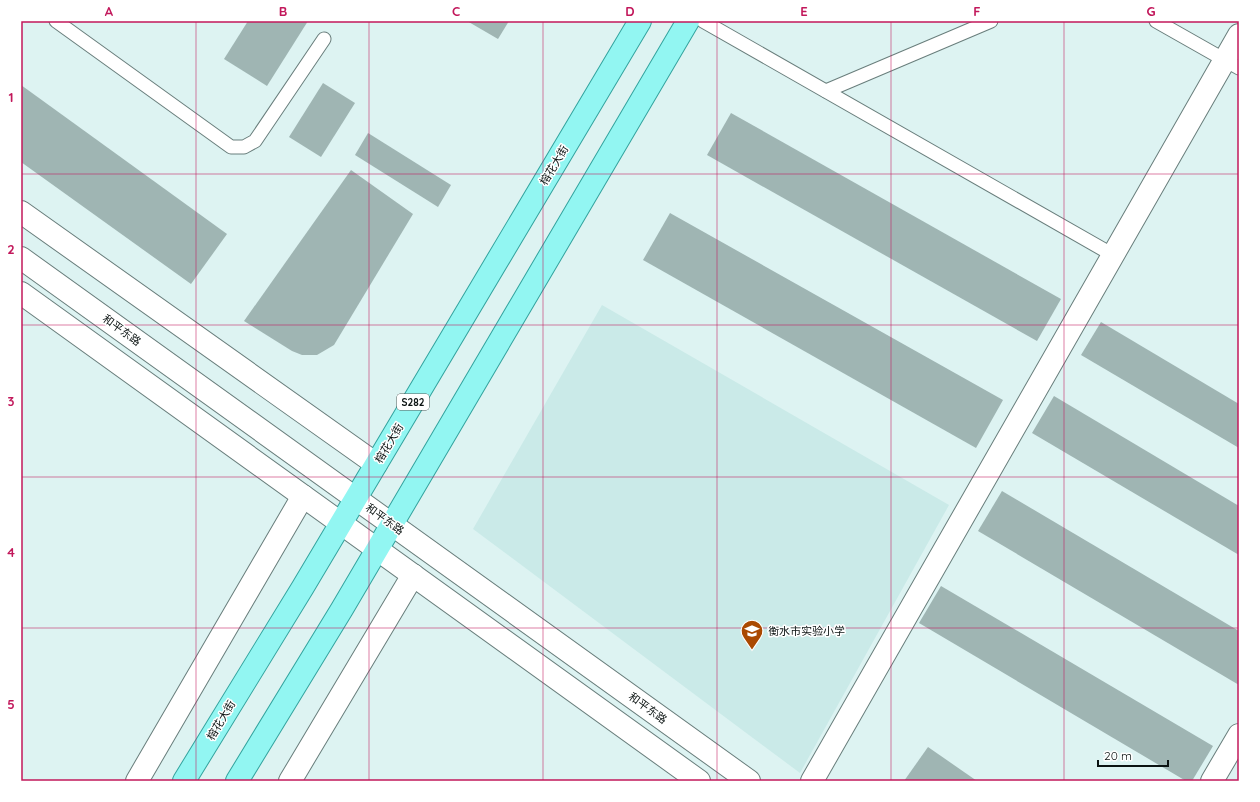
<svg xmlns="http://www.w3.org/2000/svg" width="1260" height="802" font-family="Quicksand,'Noto Sans SC',sans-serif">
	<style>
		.built { fill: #caeae8 }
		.building { fill: #9fb5b3 }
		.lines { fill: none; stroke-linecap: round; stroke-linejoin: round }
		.service-casing { stroke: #697e7c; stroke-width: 15 }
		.minor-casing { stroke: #697e7c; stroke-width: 24 }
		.secondary-casing { stroke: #697e7c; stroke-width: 24 }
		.primary-casing { stroke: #33a39e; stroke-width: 24 }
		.service { stroke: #fff; stroke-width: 13 }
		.minor { stroke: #fff; stroke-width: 22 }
		.secondary { stroke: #fff; stroke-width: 22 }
		.primary { stroke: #92f6f2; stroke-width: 22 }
		.grid { fill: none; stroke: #c2185b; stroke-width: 1; stroke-opacity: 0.55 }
		.labels { text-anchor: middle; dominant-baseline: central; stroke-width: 3; stroke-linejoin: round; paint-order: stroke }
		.shield { fill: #fff; stroke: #545a59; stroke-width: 1 }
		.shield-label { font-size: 10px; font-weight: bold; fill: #0b1312 }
		.street-label { font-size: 11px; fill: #0b1312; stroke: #fff }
		.poi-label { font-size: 11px; fill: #0b1312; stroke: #fff; text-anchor: start }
		.neatline { fill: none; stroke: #c2185b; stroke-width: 1.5 }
		.grid-label { font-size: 13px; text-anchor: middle; font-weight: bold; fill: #c2185b }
	</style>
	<rect width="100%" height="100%" fill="#ddf3f2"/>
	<polygon class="built" points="602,305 949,505 800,773 473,529"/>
	<g class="building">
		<polygon points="248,21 308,21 267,86 224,59"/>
		<polygon points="467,21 509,21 498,39"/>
		<polygon points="323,83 355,103 321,157 289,137"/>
		<polygon points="21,85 227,234 191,284 21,162"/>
		<polygon points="731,113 1061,299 1037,341 707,155"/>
		<polygon points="368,133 451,185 438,207 355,155"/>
		<polygon points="351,170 413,214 334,345 317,355 302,355 292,351 244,321"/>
		<polygon points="670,213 1003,400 976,448 643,260"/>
		<polygon points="1101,322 1239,404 1239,448 1081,355"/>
		<polygon points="1054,396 1239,506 1239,555 1032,433"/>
		<polygon points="1002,491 1239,631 1239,685 978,531"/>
		<polygon points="941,586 1213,746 1192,781 1186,781 919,623"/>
		<polygon points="928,747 977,781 904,781"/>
	</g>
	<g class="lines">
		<g class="service-casing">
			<g id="service">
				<polyline points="56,21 231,147 244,147 255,141 324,39"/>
				<polyline points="703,21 1113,255"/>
				<polyline points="1156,21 1239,68"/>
				<polyline points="826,91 991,21"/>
			</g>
		</g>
		<g class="minor-casing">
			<g id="minor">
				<polyline points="21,212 376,464"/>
				<polyline points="137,781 303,496"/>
				<polyline points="290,781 413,575"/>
				<polyline points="812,781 1239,35"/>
				<polyline points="1212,781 1239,735"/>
			</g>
		</g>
		<g class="secondary-casing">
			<g id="secondary">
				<polyline points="21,258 749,781"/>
				<polyline points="21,293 699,781"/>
			</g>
		</g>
		<g class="primary-casing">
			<g id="primary">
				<polyline points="184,781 303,587 640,21"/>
				<polyline points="237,781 342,609 688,21"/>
			</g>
		</g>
		<use href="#service" class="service"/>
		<use href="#minor" class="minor"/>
		<use href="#secondary" class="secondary"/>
		<use href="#primary" class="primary"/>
	</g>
	<path class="grid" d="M196,21V781M369,21V781M543,21V781M717,21V781M891,21V781M1064,21V781M21,174H1239M21,325H1239M21,477H1239M21,628H1239"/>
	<defs>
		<g id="school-pin" transform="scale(1.15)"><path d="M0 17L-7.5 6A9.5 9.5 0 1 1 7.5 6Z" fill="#aa4901" stroke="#fff"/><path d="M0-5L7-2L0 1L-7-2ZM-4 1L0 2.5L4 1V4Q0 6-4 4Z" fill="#fff"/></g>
	</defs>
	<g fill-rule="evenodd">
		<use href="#school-pin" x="752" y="631"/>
	</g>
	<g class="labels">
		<rect class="shield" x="397" y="394" width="32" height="16" rx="3"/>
		<g class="shield-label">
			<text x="413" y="402">S282</text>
		</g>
		<g class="street-label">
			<text transform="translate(554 165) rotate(-59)">榕花大街</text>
			<text transform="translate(122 330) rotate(36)">和平东路</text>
			<text transform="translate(389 443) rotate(-59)">榕花大街</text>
			<text transform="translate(385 519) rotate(36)">和平东路</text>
			<text transform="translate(648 708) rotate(36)">和平东路</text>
			<text transform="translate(221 720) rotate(-59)">榕花大街</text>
		</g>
		<g class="poi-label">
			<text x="768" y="631">衡水市实验小学</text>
		</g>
	</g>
	<rect width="1260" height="802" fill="none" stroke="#ffffff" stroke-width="44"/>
	<path d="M1098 760v6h70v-6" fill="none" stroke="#0b1312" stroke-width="2"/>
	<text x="1104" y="760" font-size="12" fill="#0b1312" stroke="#ffffff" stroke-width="3" paint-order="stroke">20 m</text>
	<rect x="22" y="22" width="1216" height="758" class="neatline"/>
	<g class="grid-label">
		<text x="109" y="16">A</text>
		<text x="283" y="16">B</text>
		<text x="456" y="16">C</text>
		<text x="630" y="16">D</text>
		<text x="804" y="16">E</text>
		<text x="977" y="16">F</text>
		<text x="1151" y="16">G</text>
		<text x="11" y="102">1</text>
		<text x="11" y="254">2</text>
		<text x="11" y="406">3</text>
		<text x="11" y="557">4</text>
		<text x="11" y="709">5</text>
	</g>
</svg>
